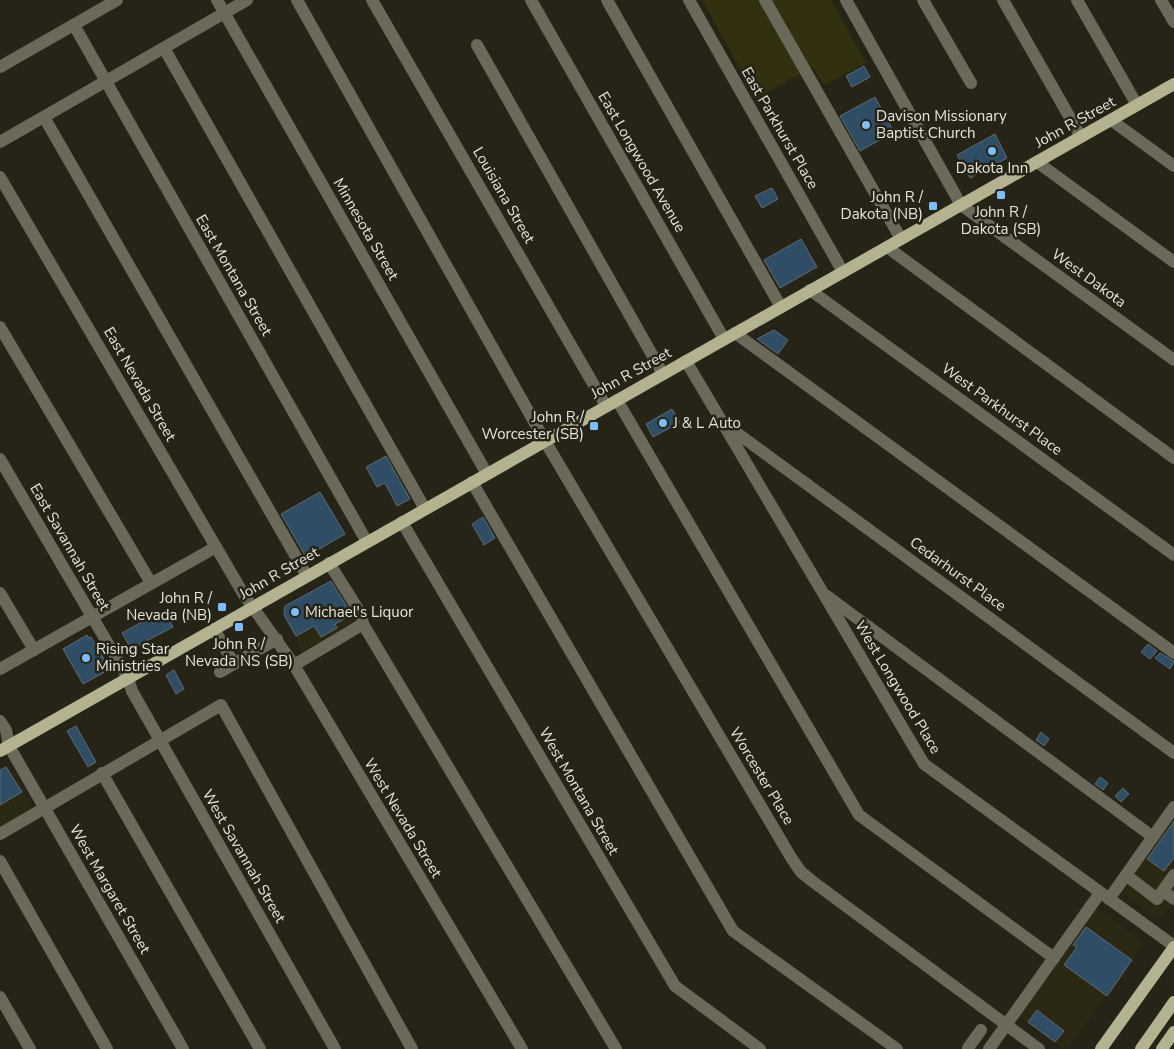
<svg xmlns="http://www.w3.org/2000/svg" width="1174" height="1049" font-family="'Nunito Sans',sans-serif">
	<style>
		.built { fill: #2b2914 }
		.green { fill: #33300f }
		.building { fill: #304d66; stroke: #5d6a76 }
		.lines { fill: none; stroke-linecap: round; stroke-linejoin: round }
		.minor { stroke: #6b6a5a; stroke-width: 12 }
		.major { stroke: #b5b290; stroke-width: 12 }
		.poi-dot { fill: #7cbef9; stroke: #252416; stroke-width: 2 }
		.labels { text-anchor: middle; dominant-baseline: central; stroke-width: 5; stroke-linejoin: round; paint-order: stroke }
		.poi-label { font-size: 15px; fill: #e5e4db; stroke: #252416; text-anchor: start }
		.street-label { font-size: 15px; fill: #e5e4db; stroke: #252416 }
	</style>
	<rect width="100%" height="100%" fill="#252416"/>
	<g class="built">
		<polygon points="336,579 360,622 304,654 280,610"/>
		<polygon points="8,765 33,809 0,828 0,770"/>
		<polygon points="1174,815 1174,901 1160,920 1120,891"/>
		<polygon points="1096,908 1144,942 1068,1049 1064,1049 1019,1017"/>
	</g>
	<polygon class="green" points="702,0 831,0 866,63 824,85 813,67 757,98"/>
	<g class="building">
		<polygon points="864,66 870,77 852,87 846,76"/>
		<polygon points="875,97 894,132 860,151 840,116"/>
		<polygon points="995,134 1007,158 970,178 957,155"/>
		<polygon points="772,188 778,199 762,208 755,196"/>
		<polygon points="801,239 817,267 780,288 764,260"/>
		<polygon points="774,330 788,340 778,354 757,339"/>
		<polygon points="672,409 680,422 653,437 646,424"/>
		<polygon points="386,456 410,499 397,506 385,483 377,487 366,467"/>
		<polygon points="320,492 345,534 306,557 281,514"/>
		<polygon points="483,517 495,538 484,545 472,524"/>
		<polygon points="331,581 352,615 335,624 337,628 321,637 314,626 296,636 284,615 285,606"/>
		<polygon points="167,616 173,627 131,649 122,633 149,618 153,624"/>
		<polygon points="87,635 89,638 91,637 110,669 83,684 63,649"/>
		<polygon points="1148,644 1157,651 1150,659 1141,652"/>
		<polygon points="1160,653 1174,661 1170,669 1155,658"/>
		<polygon points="174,670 184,689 176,694 166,675"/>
		<polygon points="76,726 96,762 88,767 67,731"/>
		<polygon points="1041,732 1049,739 1044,746 1036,740"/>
		<polygon points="6,767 22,792 0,805 0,770"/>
		<polygon points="1100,777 1108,783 1103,790 1095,784"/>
		<polygon points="1123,788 1129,794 1121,802 1115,796"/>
		<polygon points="1174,821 1174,858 1164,871 1147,859"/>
		<polygon points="1086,927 1132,960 1107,996 1064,965 1077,947 1073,945"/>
		<polygon points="1037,1010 1064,1031 1055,1042 1028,1022"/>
	</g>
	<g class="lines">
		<g class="minor">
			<polyline points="217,0 487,474"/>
			<polyline points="297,0 545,441 792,859 801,872 812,881 1039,1049"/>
			<polyline points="372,0 606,406"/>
			<polyline points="531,0 724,339"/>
			<polyline points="607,0 781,307"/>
			<polyline points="689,0 843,272"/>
			<polyline points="765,0 901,239"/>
			<polyline points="846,0 961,205 1174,360"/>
			<polyline points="923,0 971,83"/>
			<polyline points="1003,0 1081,137"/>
			<polyline points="1077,0 1137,105"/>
			<polyline points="1161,0 1174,22"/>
			<polyline points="74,25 367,542"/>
			<polyline points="477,45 663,374"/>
			<polyline points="164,48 425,509"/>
			<polyline points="0,67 117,0"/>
			<polyline points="44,117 307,576"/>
			<polyline points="1111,120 1174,166"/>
			<polyline points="0,142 247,0"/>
			<polyline points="1037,162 1174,262"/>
			<polyline points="0,177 244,595 294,665 522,1049"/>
			<polyline points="887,247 1174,458"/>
			<polyline points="810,290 1174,555"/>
			<polyline points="0,327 151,583"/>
			<polyline points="735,333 1174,653"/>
			<polyline points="686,361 924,764 1174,946"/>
			<polyline points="617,400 859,815 1054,958"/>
			<polyline points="726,425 1174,753"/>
			<polyline points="0,459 128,678 132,691 335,1049"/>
			<polyline points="472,482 733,931 897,1049"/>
			<polyline points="402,522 675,986 760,1049"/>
			<polyline points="0,593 34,650"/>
			<polyline points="827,596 1153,837"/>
			<polyline points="363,624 616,1049"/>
			<polyline points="214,629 234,664"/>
			<polyline points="294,665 363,624 361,614 329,563"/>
			<polyline points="0,669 216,547"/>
			<polyline points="220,672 277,639"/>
			<polyline points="0,721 6,730 9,746 183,1049"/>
			<polyline points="102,773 260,1049"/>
			<polyline points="0,834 221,705 412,1049"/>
			<polyline points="0,861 107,1049"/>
			<polyline points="1126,875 1157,899 1174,875"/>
			<polyline points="1163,891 1174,899"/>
			<polyline points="1109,899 1174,807"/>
			<polyline points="0,997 30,1049"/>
			<polyline points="968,1048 981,1030"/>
			<polyline points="989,1049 1100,893"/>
		</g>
		<g class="major">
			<polyline points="0,751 1174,84"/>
			<polyline points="1101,1049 1174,947"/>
			<polyline points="1141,1049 1174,1002"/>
			<polyline points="1162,1049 1174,1032"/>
		</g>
	</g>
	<g class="poi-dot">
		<circle cx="866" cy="125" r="5"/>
		<circle cx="992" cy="151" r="5"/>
		<rect x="996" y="190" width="10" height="10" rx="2.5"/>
		<rect x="928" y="201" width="10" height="10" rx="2.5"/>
		<circle cx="663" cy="423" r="5"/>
		<rect x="589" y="421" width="10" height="10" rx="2.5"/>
		<rect x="217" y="602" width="10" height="10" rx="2.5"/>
		<circle cx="295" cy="612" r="5"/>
		<rect x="234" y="622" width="10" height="10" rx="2.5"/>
		<circle cx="86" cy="658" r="5"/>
	</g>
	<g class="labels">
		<g class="poi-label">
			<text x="876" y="116">Davison Missionary<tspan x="876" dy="17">Baptist Church</tspan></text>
			<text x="992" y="168" text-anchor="middle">Dakota Inn</text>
			<text x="923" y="197" text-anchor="end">John R /<tspan x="923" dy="17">Dakota (NB)</tspan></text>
			<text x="1001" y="212" text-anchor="middle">John R /<tspan x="1001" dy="17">Dakota (SB)</tspan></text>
			<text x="584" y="417" text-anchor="end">John R /<tspan x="584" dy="17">Worcester (SB)</tspan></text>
			<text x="673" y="423">J &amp; L Auto</text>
			<text x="212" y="598" text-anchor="end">John R /<tspan x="212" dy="17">Nevada (NB)</tspan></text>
			<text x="305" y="612">Michael's Liquor</text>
			<text x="239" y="644" text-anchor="middle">John R /<tspan x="239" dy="17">Nevada NS (SB)</tspan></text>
			<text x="96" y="649">Rising Star<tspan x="96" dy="17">Ministries</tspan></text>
		</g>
		<g class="street-label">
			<text transform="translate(1075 122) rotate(-29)">John R Street</text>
			<text transform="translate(780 128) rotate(60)">East Parkhurst Place</text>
			<text transform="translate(642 162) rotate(60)">East Longwood Avenue</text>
			<text transform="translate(504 195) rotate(60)">Louisiana Street</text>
			<text transform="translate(366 229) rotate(60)">Minnesota Street</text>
			<text transform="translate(234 275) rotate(60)">East Montana Street</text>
			<text transform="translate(1089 278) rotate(36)">West Dakota</text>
			<text transform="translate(631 373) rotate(-29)">John R Street</text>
			<text transform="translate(140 384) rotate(60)">East Nevada Street</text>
			<text transform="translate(1002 409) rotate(36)">West Parkhurst Place</text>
			<text transform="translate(70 547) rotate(60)">East Savannah Street</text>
			<text transform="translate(279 573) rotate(-30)">John R Street</text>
			<text transform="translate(958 574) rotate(36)">Cedarhurst Place</text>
			<text transform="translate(898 687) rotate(59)">West Longwood Place</text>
			<text transform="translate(762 776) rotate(59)">Worcester Place</text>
			<text transform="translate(579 791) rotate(60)">West Montana Street</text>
			<text transform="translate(403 818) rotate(59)">West Nevada Street</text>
			<text transform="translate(244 856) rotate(60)">West Savannah Street</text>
			<text transform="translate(110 889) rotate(60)">West Margaret Street</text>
		</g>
	</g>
</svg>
